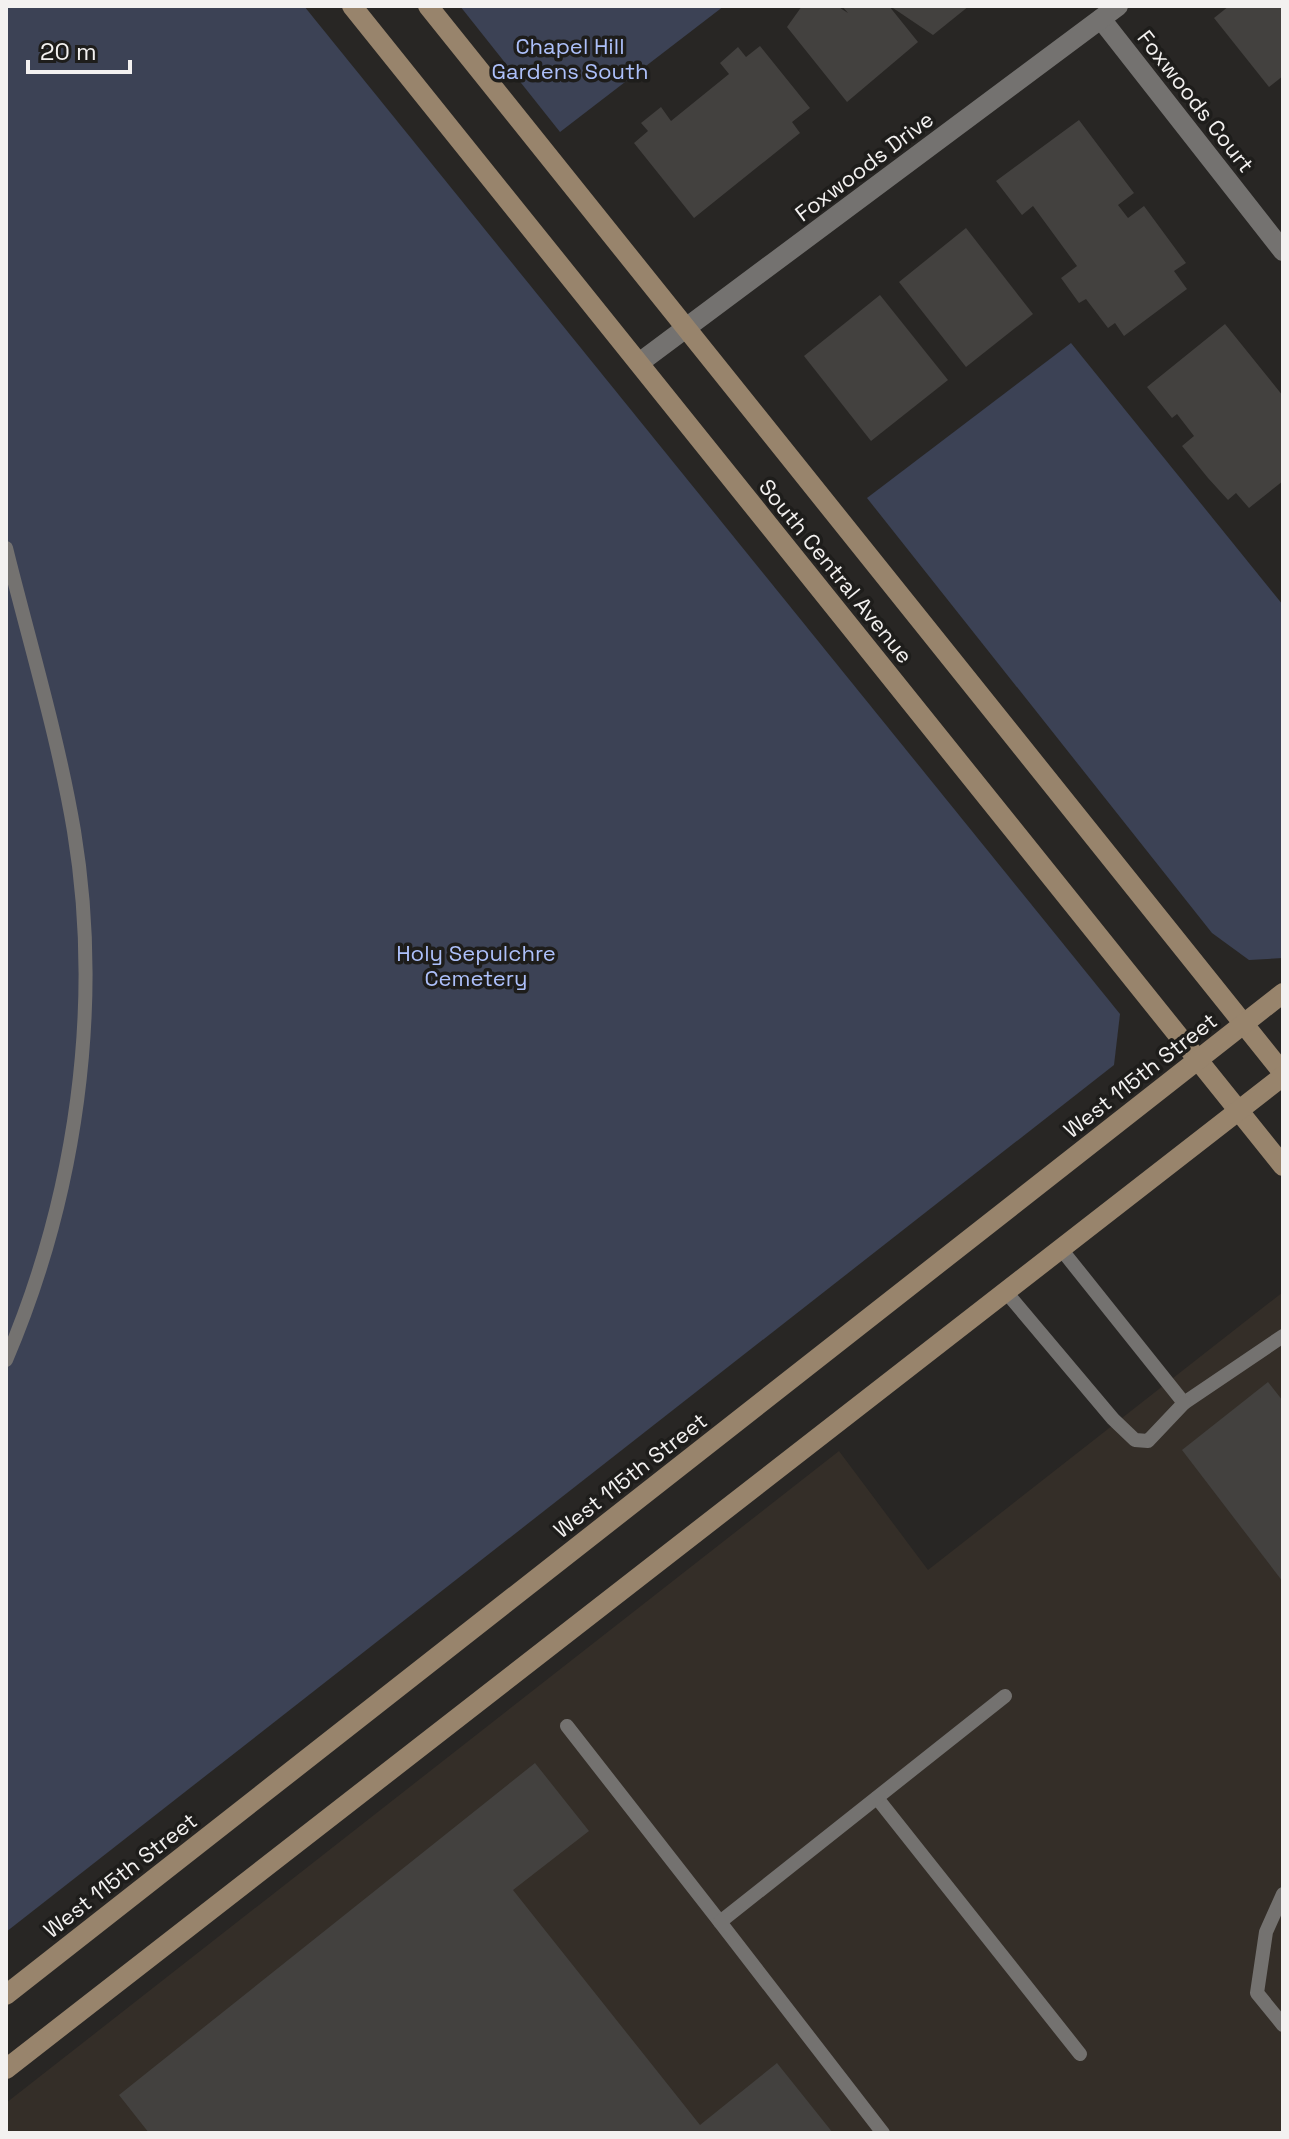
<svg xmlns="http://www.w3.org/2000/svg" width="1289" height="2139" font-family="'Space Grotesk',sans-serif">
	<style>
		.built { fill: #342e28 }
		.green { fill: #3c4255 }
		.building { fill: #43413f }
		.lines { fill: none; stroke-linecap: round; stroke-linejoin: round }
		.lane { stroke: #747270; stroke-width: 14 }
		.street { stroke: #747270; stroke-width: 20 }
		.secondary { stroke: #98846c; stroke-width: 20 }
		.labels { text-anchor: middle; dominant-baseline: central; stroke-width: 7; stroke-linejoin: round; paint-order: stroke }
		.park-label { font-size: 22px; fill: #adc0fa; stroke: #1e1d1b }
		.street-label { font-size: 22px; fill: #f3f1f0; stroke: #1e1d1b }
	</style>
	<rect width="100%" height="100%" fill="#282624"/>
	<polygon class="built" points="1283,1292 1283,2133 6,2133 6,2103 839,1451 928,1570"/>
	<g class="green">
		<polygon points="6,6 304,6 1120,1014 1114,1065 6,1932"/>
		<polygon points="460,6 724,6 560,132"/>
		<polygon points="1071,343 1283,605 1283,958 1249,960 1212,933 867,498"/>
	</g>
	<g class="building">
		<polygon points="802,6 837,6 848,13 842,6 889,6 918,42 847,102 787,27"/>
		<polygon points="890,6 969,6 933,35"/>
		<polygon points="1229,6 1283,6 1283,76 1269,87 1214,18"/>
		<polygon points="760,46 810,108 792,122 800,133 694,218 634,143 648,131 641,123 661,107 671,121 729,74 720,63 738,47 746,57"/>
		<polygon points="1079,120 1134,193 1118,205 1128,218 1144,206 1186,263 1174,271 1187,289 1124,336 1115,323 1108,328 1086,299 1079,303 1061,278 1077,266 1033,206 1022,215 996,181"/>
		<polygon points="966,228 1033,314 966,367 899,282"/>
		<polygon points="880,295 948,380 871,441 804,356"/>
		<polygon points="1225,324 1283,396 1283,481 1249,508 1236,493 1228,500 1208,478 1182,446 1194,436 1177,414 1172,418 1147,387"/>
		<polygon points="1268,1382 1283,1401 1283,1582 1182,1450"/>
		<polygon points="535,1763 589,1831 513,1890 700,2125 777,2063 833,2133 149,2133 119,2095"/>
	</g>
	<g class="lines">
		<g class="lane">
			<path d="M6,548C29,641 58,736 74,831C103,1007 76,1196 6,1360"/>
			<polyline points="1061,1249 1184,1403 1283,1336"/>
			<polyline points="1006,1292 1113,1419 1135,1440 1148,1441 1184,1403"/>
			<polyline points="567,1726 720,1922"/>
			<polyline points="877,1798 1080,2054"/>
			<polyline points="1283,1894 1266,1932 1257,1993 1283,2025"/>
			<polyline points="883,2133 720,1922 1005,1696"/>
		</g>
		<g class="street">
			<polyline points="1101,19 1283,251"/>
			<polyline points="639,363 1118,6"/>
		</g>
		<g class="secondary">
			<polyline points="352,6 1283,1166"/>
			<polyline points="428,6 1283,1073"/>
			<polyline points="6,1995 1283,993"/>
			<polyline points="6,2069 1283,1076"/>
		</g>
	</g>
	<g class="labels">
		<g class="park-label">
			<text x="570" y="46">Chapel Hill<tspan x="570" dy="25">Gardens South</tspan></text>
			<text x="476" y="953">Holy Sepulchre<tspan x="476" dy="25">Cemetery</tspan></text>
		</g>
		<g class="street-label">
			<text transform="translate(1196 101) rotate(52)">Foxwoods Court</text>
			<text transform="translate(864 166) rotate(-37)">Foxwoods Drive</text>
			<text transform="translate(836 571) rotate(51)">South Central Avenue</text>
			<text transform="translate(1140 1075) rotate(-38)">West 115th Street</text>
			<text transform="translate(630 1475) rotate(-38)">West 115th Street</text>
			<text transform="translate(120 1875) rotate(-38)">West 115th Street</text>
		</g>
	</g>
	<rect width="1289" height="2139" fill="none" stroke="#f3f1f0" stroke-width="16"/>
	<path d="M28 60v12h102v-12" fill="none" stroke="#f3f1f0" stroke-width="4"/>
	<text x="40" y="60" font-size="24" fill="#f3f1f0" stroke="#1e1d1b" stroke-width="6" paint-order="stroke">20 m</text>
</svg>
